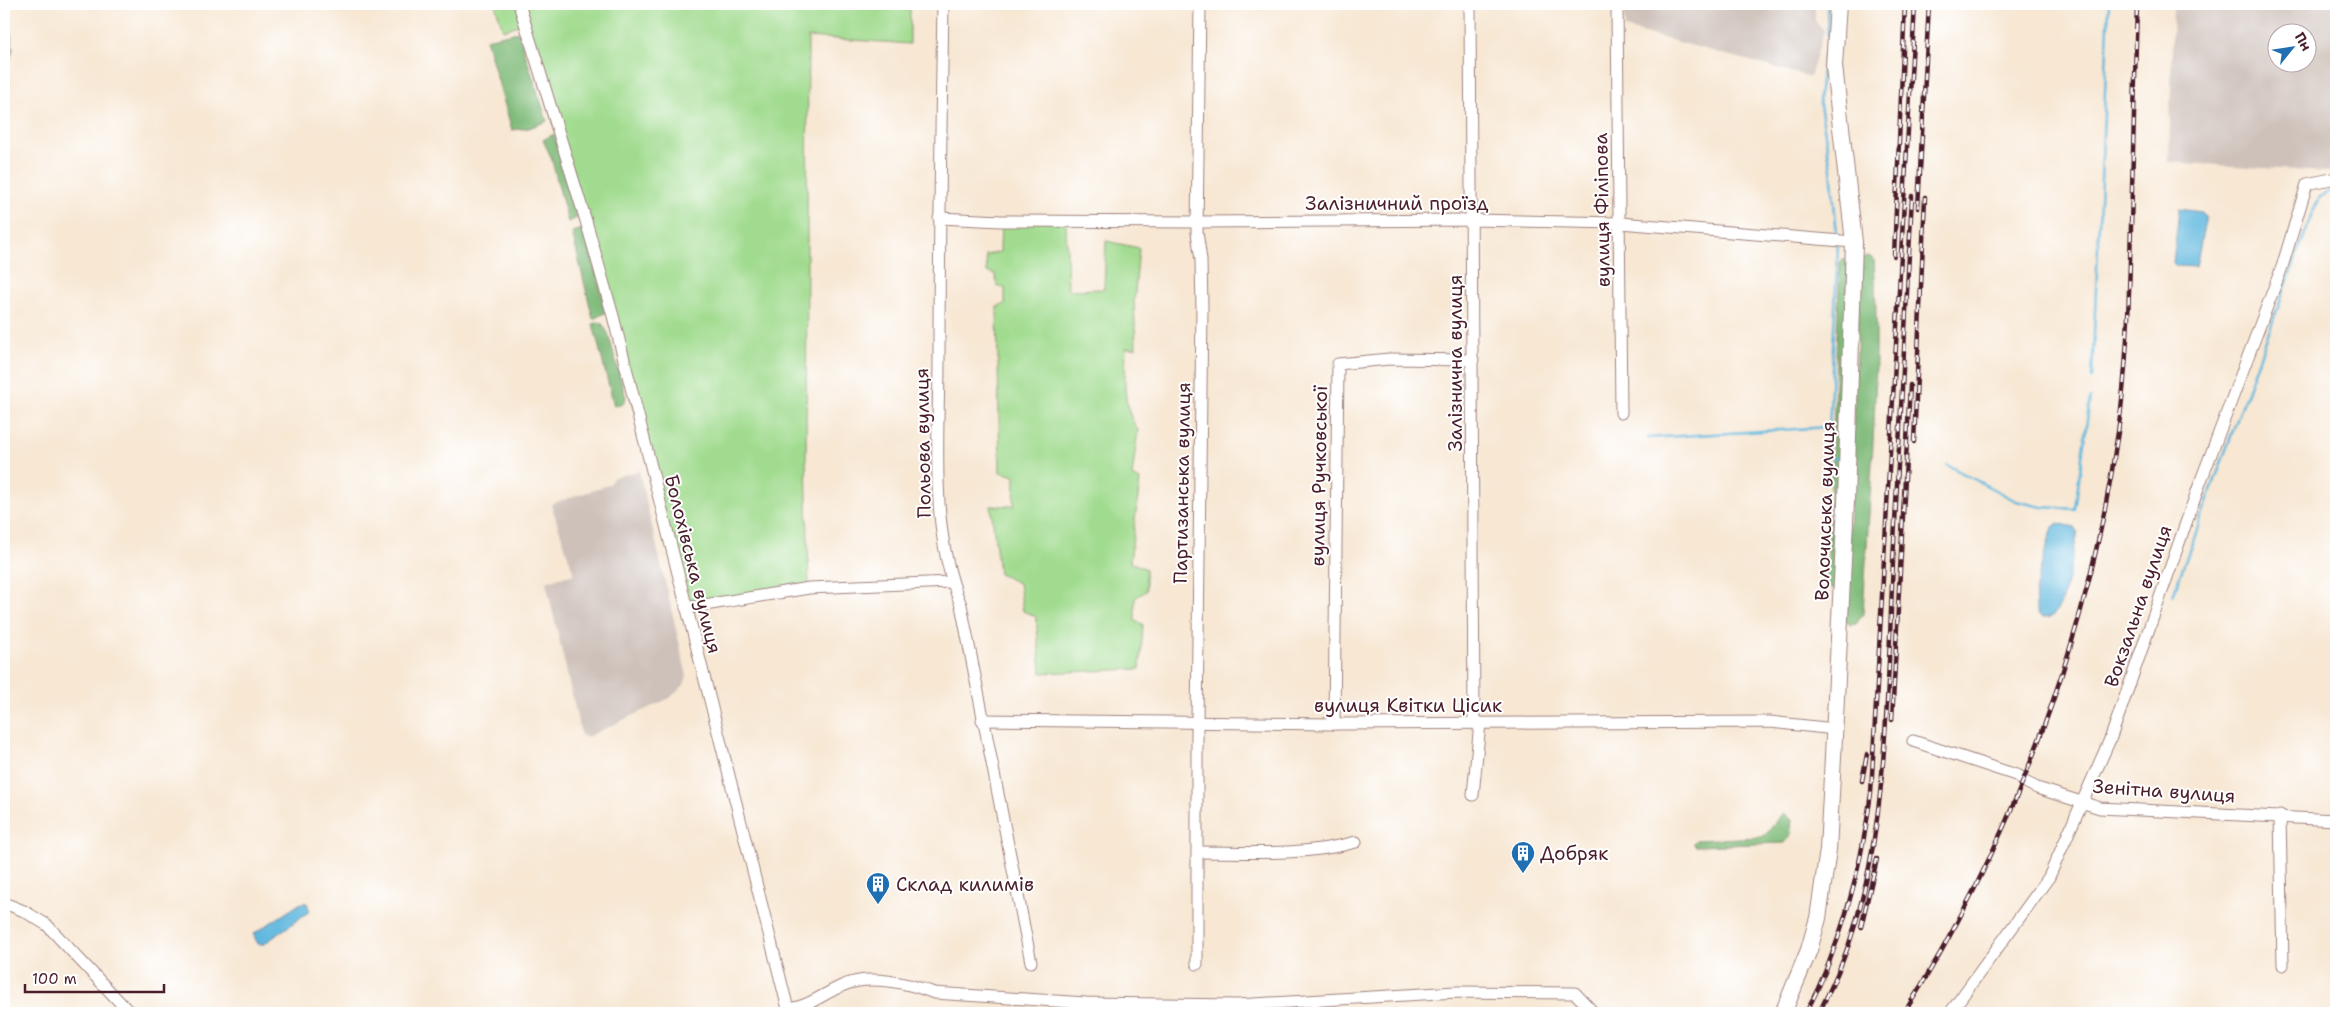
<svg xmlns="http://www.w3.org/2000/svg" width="2340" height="1017" font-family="'Shantell Sans',sans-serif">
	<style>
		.industrial { fill: #cec1ba; fill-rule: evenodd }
		.green { fill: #a1db8f; stroke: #767d5d }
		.forest { fill: #80bb7a; stroke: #656d52 }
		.water { fill: #61b8de; stroke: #566c84 }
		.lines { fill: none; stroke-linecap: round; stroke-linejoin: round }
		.stream { stroke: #61b8de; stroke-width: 2.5 }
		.minor-casing { stroke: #a0837f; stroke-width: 13 }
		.secondary-casing { stroke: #a0837f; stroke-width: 18 }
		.minor { stroke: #fff; stroke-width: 11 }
		.secondary { stroke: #fff; stroke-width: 16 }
		.rail-casing { stroke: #4a1f2b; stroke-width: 4.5 }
		.rail { stroke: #fff; stroke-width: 2.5; stroke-dasharray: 8; stroke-linecap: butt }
		.labels { text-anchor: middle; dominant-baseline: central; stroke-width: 4; stroke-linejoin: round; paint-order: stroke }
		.street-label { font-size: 19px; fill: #4a1f2b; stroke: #fff }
		.poi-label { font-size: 19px; fill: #4a1f2b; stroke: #fff; text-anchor: start }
	</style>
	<rect width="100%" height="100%" fill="#fff"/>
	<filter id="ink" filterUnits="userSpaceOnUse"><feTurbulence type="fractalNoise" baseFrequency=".02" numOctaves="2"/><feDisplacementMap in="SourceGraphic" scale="10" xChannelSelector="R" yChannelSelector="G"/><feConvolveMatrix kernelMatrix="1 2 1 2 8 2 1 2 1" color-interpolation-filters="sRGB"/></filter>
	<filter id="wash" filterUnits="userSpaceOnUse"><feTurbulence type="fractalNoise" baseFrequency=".0096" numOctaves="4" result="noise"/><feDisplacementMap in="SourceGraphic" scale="20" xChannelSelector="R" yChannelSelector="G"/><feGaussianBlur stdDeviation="1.12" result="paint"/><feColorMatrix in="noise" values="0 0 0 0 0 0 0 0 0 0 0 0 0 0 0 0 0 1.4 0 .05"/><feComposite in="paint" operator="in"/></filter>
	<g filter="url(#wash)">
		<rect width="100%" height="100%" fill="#f7e7d3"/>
		<g class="industrial">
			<polygon points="1624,4 1815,4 1815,21 1824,30 1810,77 1625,28"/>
			<path d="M2173,4H2336V170L2325,172L2169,162ZM2278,32H2308V62H2278Z"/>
			<polygon points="639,471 687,676 684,685 670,698 587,737 581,735 546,582 574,574 551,504 600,488 610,484 614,477"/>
		</g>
		<g class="green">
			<polygon points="495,4 910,4 910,44 808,37 806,457 809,588 686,608 651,466 525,23 503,30"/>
			<path d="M1066,220L1068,290L1104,289L1106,241L1139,248L1134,302L1136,348H1126C1125,377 1121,405 1138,430L1132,476L1140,480L1130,562L1146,569V591L1135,598V621L1143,624L1140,669L1041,673L1036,617L1023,611L1019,583L999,574L991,506H1014L1015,476L1000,472L997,307L1005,304V288L997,286L995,274L987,272L986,255L1000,252L1001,221Z"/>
		</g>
		<g class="forest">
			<polygon points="4,9 7,13 13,49 4,79"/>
			<polygon points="518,32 547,121 529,128 512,130 486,39"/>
			<polygon points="554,134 577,218 568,222 551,157 543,140"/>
			<polygon points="584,229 605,313 593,319 572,232"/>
			<path d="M1868,256L1874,259C1881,377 1869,496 1863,614L1856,624L1850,625L1845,619L1861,258Z"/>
			<polygon points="1845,259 1848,262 1839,586 1833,589 1827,584 1828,553 1840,262"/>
			<polygon points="601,322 608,333 626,398 623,404 614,406 593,324"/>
			<path d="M1784,813L1792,820L1790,837L1785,843L1696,846L1693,843L1696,840L1762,837C1772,831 1774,820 1784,813Z"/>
		</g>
		<g class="water">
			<polygon points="2179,209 2202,212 2206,216 2196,267 2176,266 2173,263"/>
			<path d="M2058,523L2074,527L2078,533C2073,552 2066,600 2055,613C2051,618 2046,618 2041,617C2025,603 2048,546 2053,527Z"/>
			<polygon points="301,903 307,903 310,911 264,944 258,944 253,934"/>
		</g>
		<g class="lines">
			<g class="stream">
				<polyline points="1827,4 1828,37"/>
				<polyline points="1824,54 1819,99 1831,169 1837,235"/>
				<polyline points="1838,245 1828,452 1830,457 1839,460"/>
				<polyline points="2092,378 2109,4"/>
				<polyline points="1648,438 1829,427"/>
				<polyline points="1947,465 2016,501 2042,507 2075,509 2090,398"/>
				<polyline points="2173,595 2312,214 2320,197 2336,188"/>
			</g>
		</g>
	</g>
	<g filter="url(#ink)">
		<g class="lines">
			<g class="minor-casing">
				<g id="minor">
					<polyline points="519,4 586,221 613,316 789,1013"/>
					<path d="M943,4C941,122 939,240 939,359C939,439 929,529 961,605L1031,962"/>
					<polyline points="1470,4 1474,723"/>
					<polyline points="1617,7 1621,413"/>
					<polyline points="939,218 1001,221 1197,222 1472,220 1620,223 1854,242"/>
					<polyline points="686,608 809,588 951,582"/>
					<polyline points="982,720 1334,724 1770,722 1835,729"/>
					<polyline points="1334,724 1338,364 1389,359 1473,360"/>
					<polyline points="1913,741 2019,776 2023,781 2037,788 2100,808 2336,820"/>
					<polyline points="1473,795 1480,723"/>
					<polyline points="2280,815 2283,965"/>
					<path d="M1198,852C1251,852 1304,856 1356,842"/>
					<polyline points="4,903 24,911 47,925 130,1013"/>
					<polyline points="1197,964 1197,722 1202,308 1201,260 1197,232 1200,4"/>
					<path d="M788,1009C809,1007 824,993 844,985C869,974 909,983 934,993L1086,1003L1237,1005L1456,992L1575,993L1594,1013"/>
					<polyline points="1950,1013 2049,877 2111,737 2200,483 2282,267 2307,184 2336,178"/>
				</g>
			</g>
			<g class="secondary-casing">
				<polyline id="secondary" points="1783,1013 1809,950 1818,918 1828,850 1832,776 1846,502 1854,242 1834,66 1838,4"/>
			</g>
			<use href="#minor" class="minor"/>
			<use href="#secondary" class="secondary"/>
			<g class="rail-casing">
				<g id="rail">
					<polyline points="1918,208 1929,4"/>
					<polyline points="1894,256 1905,4"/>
					<polyline points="1914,442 1925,197"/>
					<polyline points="1892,720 1910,385"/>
					<polyline points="1862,781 1867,754"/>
					<polyline points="1861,927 1877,859"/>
					<path d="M1806,1013C1842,944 1861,870 1871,793L1915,4"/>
					<path d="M1819,1013C1827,996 1836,978 1843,960C1889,843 1887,686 1893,562C1899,440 1906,318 1912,196"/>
					<path d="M1904,1013C2013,843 2090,631 2118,432C2128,363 2129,295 2131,226C2133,152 2135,78 2137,4"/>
				</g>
			</g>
			<use href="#rail" class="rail"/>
		</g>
	</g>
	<defs>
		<g id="building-pin" transform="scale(1.25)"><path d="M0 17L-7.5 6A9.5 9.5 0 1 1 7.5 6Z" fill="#1f6fb2" stroke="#fff"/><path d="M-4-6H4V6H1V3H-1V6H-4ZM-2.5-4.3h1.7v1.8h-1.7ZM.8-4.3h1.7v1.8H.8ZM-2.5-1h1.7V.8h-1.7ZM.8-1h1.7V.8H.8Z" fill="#fff"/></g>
	</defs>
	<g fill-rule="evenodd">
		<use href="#building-pin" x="1523" y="853"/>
		<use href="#building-pin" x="878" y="884"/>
	</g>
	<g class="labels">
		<g class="street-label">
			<text x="1397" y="203">Залізничний проїзд</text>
			<text transform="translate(1602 210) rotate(-91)">вулиця Філіпова</text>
			<text transform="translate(1455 363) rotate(-90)">Залізнична вулиця</text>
			<text transform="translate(923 443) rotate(-91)">Польова вулиця</text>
			<text transform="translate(1319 476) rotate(-89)">вулиця Ручковської</text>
			<text transform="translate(1182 483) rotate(-89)">Партизанська вулиця</text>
			<text transform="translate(1825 511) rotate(-88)">Волочиська вулиця</text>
			<text transform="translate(693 564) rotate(76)">Болохівська вулиця</text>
			<text transform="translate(2138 606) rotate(-71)">Вокзальна вулиця</text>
			<text x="1408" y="705">вулиця Квітки Цісик</text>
			<text transform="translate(2164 791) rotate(4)">Зенітна вулиця</text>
		</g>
		<g class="poi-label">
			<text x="1540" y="853">Добряк</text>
			<text x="896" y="884">Склад килимів</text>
		</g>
	</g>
	<rect width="2340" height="1017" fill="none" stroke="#fff" stroke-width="20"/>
	<g transform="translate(2292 48) rotate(60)"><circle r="24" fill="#ffffff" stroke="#b7a5aa"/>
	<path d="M0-4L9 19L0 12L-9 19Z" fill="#1f6fb2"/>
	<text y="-8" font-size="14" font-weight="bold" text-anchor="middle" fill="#4a1f2b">Пн</text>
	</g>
	<path d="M25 984v8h139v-8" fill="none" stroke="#4a1f2b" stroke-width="2.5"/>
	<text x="32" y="984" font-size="15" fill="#4a1f2b" stroke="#ffffff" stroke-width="4" paint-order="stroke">100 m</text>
</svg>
